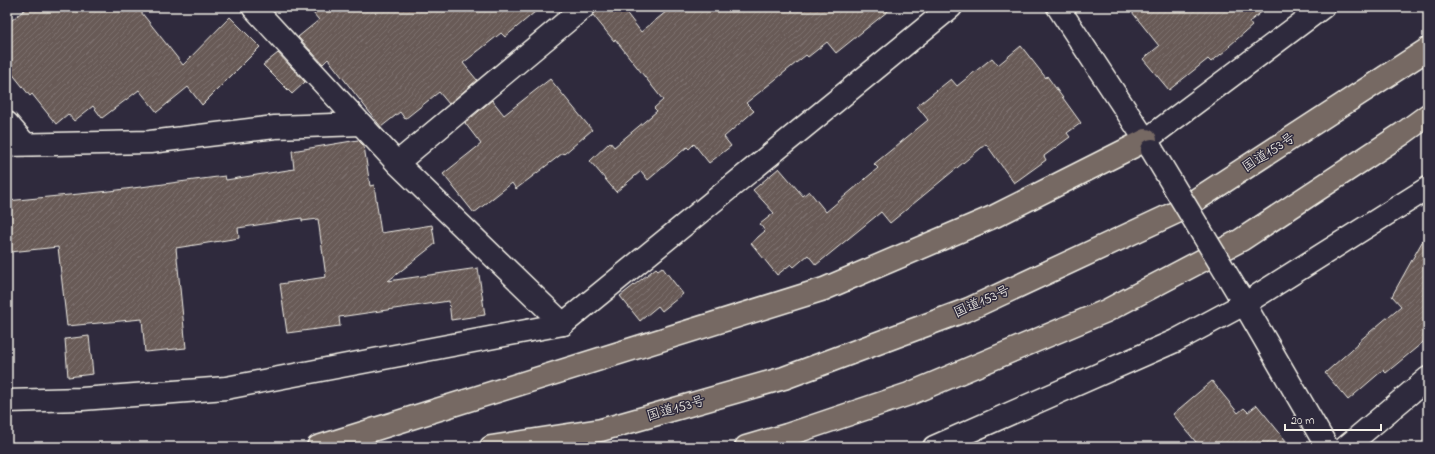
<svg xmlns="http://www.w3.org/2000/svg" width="1435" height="454" font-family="'Indie Flower','Klee One',sans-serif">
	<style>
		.building { fill: url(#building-hatch); stroke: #f4f1e8 }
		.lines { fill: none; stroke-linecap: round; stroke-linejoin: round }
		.minor-casing { stroke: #f4f1e8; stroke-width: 25 }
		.highway-casing { stroke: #f4f1e8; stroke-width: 25 }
		.minor { stroke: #2f2a3d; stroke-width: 22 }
		.highway { stroke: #766964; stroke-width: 22 }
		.minor-bridge-casing { stroke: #f4f1e8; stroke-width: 25; stroke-linecap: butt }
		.minor-bridge { stroke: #2f2a3d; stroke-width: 22 }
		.labels { text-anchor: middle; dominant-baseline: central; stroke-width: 3; stroke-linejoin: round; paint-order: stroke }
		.street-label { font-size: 14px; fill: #f4f1e8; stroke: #2f2a3d }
	</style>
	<defs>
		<pattern id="building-hatch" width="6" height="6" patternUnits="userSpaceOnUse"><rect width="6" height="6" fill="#685a57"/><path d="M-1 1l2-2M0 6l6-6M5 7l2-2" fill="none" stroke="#7e726f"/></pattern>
	</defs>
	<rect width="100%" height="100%" fill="#2f2a3d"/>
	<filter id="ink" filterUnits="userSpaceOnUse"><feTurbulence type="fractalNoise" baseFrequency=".025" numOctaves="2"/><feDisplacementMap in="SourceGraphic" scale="8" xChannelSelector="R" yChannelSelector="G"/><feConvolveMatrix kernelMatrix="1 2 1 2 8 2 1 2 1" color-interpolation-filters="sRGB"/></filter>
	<g filter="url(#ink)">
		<g class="building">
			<polygon points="28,7 137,7 183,65 230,17 260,47 202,105 188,87 157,112 139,90 102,118 93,106 74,121 68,114 56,124 32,94 30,96 7,67 7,24"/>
			<polygon points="308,7 541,7 505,37 501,33 463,63 477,80 449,104 439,92 405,119 400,112 381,127 328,59 323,64 298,37 319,20"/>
			<polygon points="596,7 622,7 641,32 672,7 893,7 836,53 827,42 808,57 806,55 746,103 754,111 724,137 731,146 709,163 694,144 689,149 687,147 648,180 641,171 616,192 590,161 610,142 614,147 657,111 654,108 663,100 615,39 614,41 593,15 596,11"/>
			<polygon points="1128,7 1268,7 1249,22 1252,26 1229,46 1230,47 1211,62 1208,59 1169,90 1143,59 1159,46"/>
			<polygon points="1021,46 1046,78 1047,76 1081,123 1067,133 1070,137 1044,156 1046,160 1014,183 986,144 890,223 881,212 816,265 808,255 794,267 791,264 777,275 751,243 765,231 760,224 774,213 753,190 779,168 803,196 809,191 826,212 878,168 874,164 928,120 917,106 951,79 957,86 992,58 998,65"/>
			<polygon points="278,53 305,82 292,94 263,65"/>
			<polygon points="550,79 592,130 564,154 563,153 516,189 512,183 474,213 443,174 481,144 465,123 492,100 504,115"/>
			<polygon points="358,140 364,146 370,186 374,185 381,233 432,225 435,244 388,281 478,268 485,315 451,320 449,301 339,317 340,326 287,333 280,284 326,277 318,219 302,221 302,218 238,228 239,238 176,248 186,348 145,352 142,319 67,326 58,247 10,252 7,227 7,201 110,191 225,176 226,180 294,169 292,151"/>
			<polygon points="1428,231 1428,338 1386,373 1383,370 1348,400 1325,373 1359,343 1358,342 1401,306 1392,296"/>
			<polygon points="662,267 683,294 662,311 658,306 640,321 620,296 656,268 658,270"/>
			<polygon points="89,336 93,374 68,377 65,339"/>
			<polygon points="1212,381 1238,413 1244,408 1248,412 1257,405 1291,447 1200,447 1173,414"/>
		</g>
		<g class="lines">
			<g class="minor-casing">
				<g id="minor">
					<polyline points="253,7 397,163 563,324"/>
					<polyline points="1058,7 1152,150"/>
					<polyline points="7,123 25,144"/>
					<polyline points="1146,140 1323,7"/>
					<polyline points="7,145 150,142 275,127 361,124"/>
					<polyline points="397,163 584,7"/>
					<polyline points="1238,293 1327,447"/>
					<polyline points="7,401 82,399 226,388 563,324 951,7"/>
					<polyline points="934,447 1175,341 1244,304 1428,188"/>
					<polyline points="1346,447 1428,378"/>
				</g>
			</g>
			<g class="highway-casing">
				<g id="highway">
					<polyline points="318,447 824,289 995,216 1146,140"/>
					<polyline points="491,447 601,430 784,378 969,309 1179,211 1428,49"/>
					<polyline points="746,447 787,435 909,394 1106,311 1241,240 1402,134 1428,115"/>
				</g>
			</g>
			<use href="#minor" class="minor"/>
			<use href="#highway" class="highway"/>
			<g class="minor-bridge-casing">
				<polyline id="minor-bridge" points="1152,150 1238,293"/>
			</g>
			<use href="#minor-bridge" class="minor-bridge"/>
		</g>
	</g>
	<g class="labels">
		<g class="street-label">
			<text transform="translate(1269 153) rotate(-33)">国道153号</text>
			<text transform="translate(982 302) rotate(-24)">国道153号</text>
			<text transform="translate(676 409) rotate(-16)">国道153号</text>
		</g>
	</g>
	<rect width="1435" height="454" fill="none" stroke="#2f2a3d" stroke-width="24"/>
	<rect x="12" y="12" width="1411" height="430" fill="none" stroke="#f4f1e8" stroke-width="1.5" filter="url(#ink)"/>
	<path d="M1285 424v6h96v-6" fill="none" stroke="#f4f1e8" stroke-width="2"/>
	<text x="1291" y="424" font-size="12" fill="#f4f1e8" stroke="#2f2a3d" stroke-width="3" paint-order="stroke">20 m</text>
</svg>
